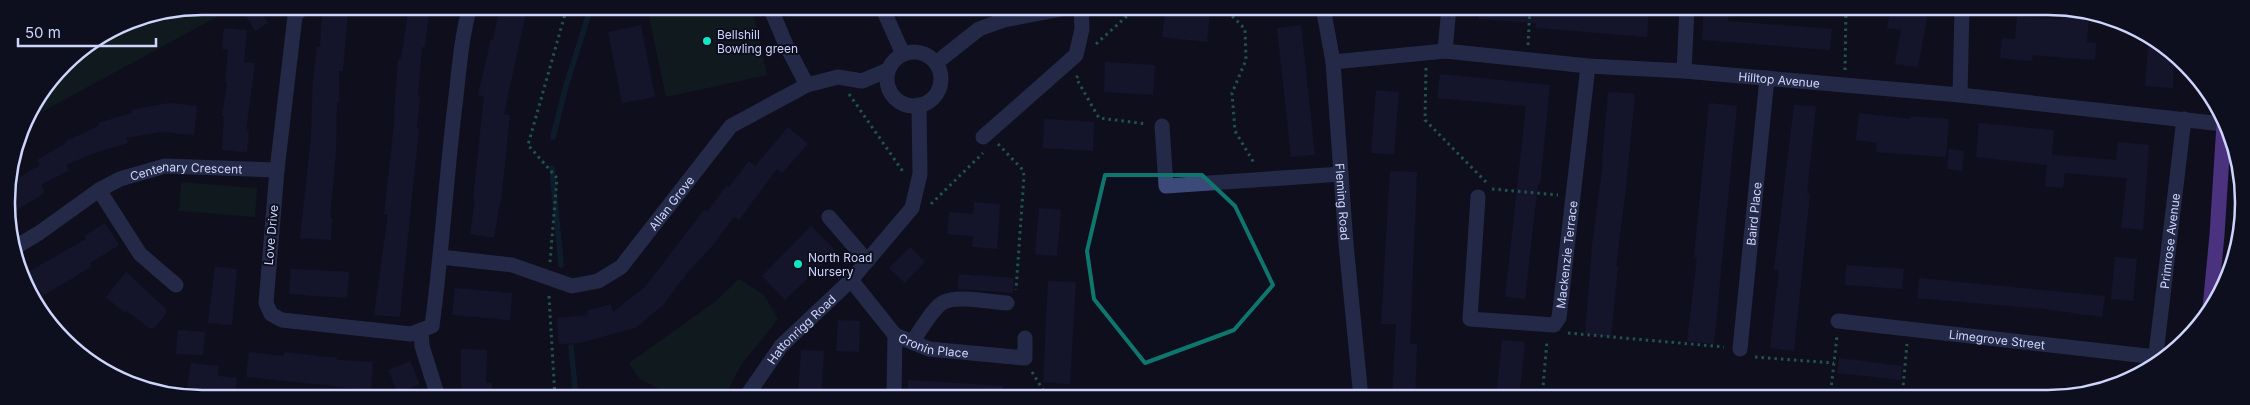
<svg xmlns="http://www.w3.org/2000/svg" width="2250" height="405" font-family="Inter,sans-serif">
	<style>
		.green { fill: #112721 }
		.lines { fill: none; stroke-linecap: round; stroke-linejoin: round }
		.stream { stroke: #0e2c3c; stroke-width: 5.5 }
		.building { fill: #1b1d3d }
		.path { stroke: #36a883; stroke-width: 3; stroke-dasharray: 2.5 4; stroke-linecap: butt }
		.minor { stroke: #3c4a7a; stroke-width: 15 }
		.major { stroke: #935df4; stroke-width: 15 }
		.marked { fill: none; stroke: #0f766e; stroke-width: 4; stroke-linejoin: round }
		.poi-dot { fill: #10e6c2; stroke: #0e0f1e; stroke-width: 2 }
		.labels { text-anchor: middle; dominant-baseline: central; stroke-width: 4; stroke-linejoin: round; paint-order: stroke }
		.poi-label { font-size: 12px; fill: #ced5fc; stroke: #0e0f1e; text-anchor: start }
		.street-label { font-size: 12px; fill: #ced5fc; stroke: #0e0f1e }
		.rim { fill: none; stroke: #ced5fc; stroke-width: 2.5 }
	</style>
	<rect width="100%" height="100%" fill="#0e0f1e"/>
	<g class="green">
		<polygon points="203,6 237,6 25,121 64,64 128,21"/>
		<polygon points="647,7 752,7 767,75 666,97"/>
		<polygon points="181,182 257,188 255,217 179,211"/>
		<polygon points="739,279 764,295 778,319 741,365 724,397 664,397 663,391 640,379 629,363 716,301"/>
	</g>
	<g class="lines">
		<g class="stream">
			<polyline points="553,137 566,86 591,7"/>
			<polyline points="552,168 561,265"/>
			<polyline points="571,347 576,397"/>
		</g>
	</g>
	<g class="building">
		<polygon points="409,6 430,6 425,47 422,47 418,96 420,96 417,128 419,128 403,285 400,317 374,315 388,214 384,214 395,115 394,115 398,59 401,59"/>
		<polygon points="500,7 526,13 504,114 510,115 501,202 500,202 494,238 470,234 475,199 473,199 484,96 478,95 491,39 493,40"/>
		<polygon points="1166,7 1210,11 1207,42 1162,37"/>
		<polygon points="1479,7 1558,7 1624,13 1625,8 1649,8 1647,37 1536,28 1536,23 1479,19"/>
		<polygon points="1704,8 1729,8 1728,21 1832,29 1830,50 1702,40"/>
		<polygon points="1891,8 1906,8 1928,12 1918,67 1895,64 1901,30 1887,28"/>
		<polygon points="259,9 268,23 255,31 246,16"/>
		<polygon points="322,10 348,11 343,71 339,71 339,102 337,102 336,152 330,218 332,218 331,240 300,238 311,136 313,80 317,47 320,47"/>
		<polygon points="2062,13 2089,15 2087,42 2096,43 2095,60 2033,55 2032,61 2000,58 2002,38 2015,39 2017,16 2061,20"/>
		<polygon points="641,25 655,97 622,103 608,32"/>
		<polygon points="1301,25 1315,155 1291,157 1277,28"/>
		<polygon points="224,28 247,30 244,62 255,63 246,131 249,131 247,152 222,150 224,116 222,116 227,83 225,83 228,50 222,49"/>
		<polygon points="2149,36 2174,58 2173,88 2145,86"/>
		<polygon points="1105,62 1155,65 1153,95 1104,92"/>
		<polygon points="1440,74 1550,85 1540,184 1538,183 1525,299 1505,297 1526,106 1437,98"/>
		<polygon points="1376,90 1399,92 1394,154 1371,153"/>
		<polygon points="1608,92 1635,94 1626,187 1616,266 1618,266 1611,337 1585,334 1592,246 1603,162 1602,162"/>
		<polygon points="169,103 197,106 194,135 160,132 126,138 128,143 94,153 66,165 69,170 41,185 45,193 10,214 7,190 8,184 40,165 37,160 66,143 66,141 99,126 98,123 132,113 131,110"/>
		<polygon points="1709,103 1737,106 1714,344 1687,341 1697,258 1694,257"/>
		<polygon points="1794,105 1816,106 1807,193 1810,194 1794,351 1770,348 1779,270 1774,270"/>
		<polygon points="1859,113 1910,119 1911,116 1949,119 1946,157 1876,152 1877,143 1856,140"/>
		<polygon points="1044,119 1094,122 1093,151 1043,148"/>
		<polygon points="1979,123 2054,130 2052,155 2116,160 2118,142 2149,145 2143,230 2121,228 2127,178 2065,173 2063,188 2045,186 2047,165 1976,157"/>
		<polygon points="788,127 808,144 782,173 777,169 739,220 734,217 712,246 688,272 663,305 637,327 580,343 559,344 557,318 588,315 587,311 611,304 613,312 645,287 704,210 707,212 727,185 729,187 749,161 755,166"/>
		<polygon points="1949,149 1964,151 1962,171 1947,169"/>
		<polygon points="1390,171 1417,172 1410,344 1417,344 1415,398 1392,398 1396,324 1381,324"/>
		<polygon points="974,202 1000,204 997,249 972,247 973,236 947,234 949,212 973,214"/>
		<polygon points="1039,208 1061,210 1057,256 1035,254"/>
		<polygon points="105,223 119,245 90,263 92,266 43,296 28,272 86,239 84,236"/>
		<polygon points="811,226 836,251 785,300 762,276"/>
		<polygon points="910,247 925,262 905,283 889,268"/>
		<polygon points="2115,257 2137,259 2133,301 2111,299"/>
		<polygon points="1846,265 1904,269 1902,289 1845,285"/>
		<polygon points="215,267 237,269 232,325 208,323"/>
		<polygon points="291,269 349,272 347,298 289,294"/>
		<polygon points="126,272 166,309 166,314 154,328 149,328 127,311 125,313 106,297"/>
		<polygon points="959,274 1014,278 1013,293 958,289"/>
		<polygon points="1919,278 2105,296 2102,317 2044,309 1917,298"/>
		<polygon points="1048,281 1076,282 1070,384 1043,382"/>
		<polygon points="455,288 512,293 510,320 452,315"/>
		<polygon points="838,320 860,321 859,352 836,351"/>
		<polygon points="178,330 205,332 203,355 176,354"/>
		<polygon points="1502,340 1525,342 1519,398 1496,398"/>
		<polygon points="461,349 487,350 486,383 492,383 492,397 461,397"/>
		<polygon points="801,350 824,351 821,398 798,398"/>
		<polygon points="249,352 283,356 284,352 337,358 337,360 373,362 371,390 246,377"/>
		<polygon points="1839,358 1902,366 1901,380 1837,373"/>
		<polygon points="410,361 420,384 398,393 388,370"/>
		<polygon points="191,363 219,366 218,376 237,378 235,395 187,389"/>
		<polygon points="908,380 1003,386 1002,398 907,398"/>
	</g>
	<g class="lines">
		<g class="path">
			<polyline points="1223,7 1245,29 1246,60 1232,93 1235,131 1254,163"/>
			<polyline points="1096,44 1137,7"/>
			<polyline points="1528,45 1530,7"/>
			<polyline points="1426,68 1425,120 1486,182"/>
			<polyline points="1845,70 1846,8"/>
			<polyline points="1078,76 1076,78 1099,118 1147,124"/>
			<polyline points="849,94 904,173"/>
			<polyline points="998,144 1023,170 1024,176 1016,290"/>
			<polyline points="1492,189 1558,195"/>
			<polyline points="931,204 983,153"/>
			<polyline points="550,262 557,178 528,145 567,7"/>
			<polyline points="549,296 555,397"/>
			<polyline points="1568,333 1724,347"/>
			<polyline points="1755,357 1834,363"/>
			<polyline points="1032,372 1048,398"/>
			<polyline points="1542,398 1547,341"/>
			<polyline points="1830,398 1837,336"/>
			<polyline points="1902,398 1907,344"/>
		</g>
		<g class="minor">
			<path d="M304,6L295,16L277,170L266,303L271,314L282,320L411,334L432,326C442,252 446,178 455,105C459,72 461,38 470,6"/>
			<polyline points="770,7 786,45 807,85"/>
			<polyline points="882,7 903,54"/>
			<path id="s1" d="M1323,7L1333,62L1346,244L1361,398"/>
			<polyline points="1445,51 1449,7"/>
			<circle cx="914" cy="79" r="27"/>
			<path id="s2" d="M1333,62L1445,51L1588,66L1684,71L1960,95L2223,124"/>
			<polyline points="936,63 979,29 1004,20 1072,7"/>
			<polyline points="1684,71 1687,8"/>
			<polyline points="1960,95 1962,8"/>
			<polyline points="1162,126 1166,186 1341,174"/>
			<polyline points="983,137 1076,55 1082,29 1081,7"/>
			<polyline points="99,190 140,254 176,285"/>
			<path id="s3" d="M1478,197L1470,319L1554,325L1559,318L1588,66"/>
			<polyline points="829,217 867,261"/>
			<path id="s4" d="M14,248L39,233L99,190L120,179L165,166L277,170"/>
			<path id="s5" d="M441,257L512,265L572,286L598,281L621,267L731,126L807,85L838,77L862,81L888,70"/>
			<path id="s6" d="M851,280L895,335L929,349L1025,358V338"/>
			<path id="s7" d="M1838,321L2156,357"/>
			<polyline points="421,330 422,346 438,397"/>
			<path d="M912,342C920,332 933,307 944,302C958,295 990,302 1007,303"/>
			<path id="s8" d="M1740,349L1767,78"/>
			<path id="s9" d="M2155,362L2184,119"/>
			<path id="s10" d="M746,397L781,346L851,280L912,208L920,174L919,105"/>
			<polyline points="894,398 895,335"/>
		</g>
		<polyline class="major" points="2210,308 2217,235 2224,124"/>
	</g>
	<path d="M0 0H2250V405H0ZM1105,175H1202L1235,206L1273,285L1234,330L1145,363L1094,299L1087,251Z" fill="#0e0f1e" fill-opacity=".55" fill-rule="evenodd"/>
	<path class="marked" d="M1105,175H1202L1235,206L1273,285L1234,330L1145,363L1094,299L1087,251Z"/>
	<g class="poi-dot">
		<circle cx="707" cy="41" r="5"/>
		<circle cx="798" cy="264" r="5"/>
	</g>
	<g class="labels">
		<g class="poi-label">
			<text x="717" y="34">Bellshill<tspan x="717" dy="14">Bowling green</tspan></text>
			<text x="808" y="257">North Road<tspan x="808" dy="14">Nursery</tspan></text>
		</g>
		<g class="street-label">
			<text stroke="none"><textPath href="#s2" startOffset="448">Hilltop Avenue</textPath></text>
			<text stroke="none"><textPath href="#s4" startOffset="194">Centenary Crescent</textPath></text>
			<text stroke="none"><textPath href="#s1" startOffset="196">Fleming Road</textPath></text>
			<text stroke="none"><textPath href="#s5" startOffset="270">Allan Grove</textPath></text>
			<text stroke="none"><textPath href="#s8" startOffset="136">Baird Place</textPath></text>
			<text transform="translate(271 235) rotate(-85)">Love Drive</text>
			<text stroke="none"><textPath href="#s9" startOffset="122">Primrose Avenue</textPath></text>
			<text stroke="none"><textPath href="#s3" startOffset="279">Mackenzie Terrace</textPath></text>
			<text stroke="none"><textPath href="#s10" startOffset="88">Hattonrigg Road</textPath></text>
			<text stroke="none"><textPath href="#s7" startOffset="160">Limegrove Street</textPath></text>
			<text stroke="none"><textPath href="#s6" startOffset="111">Cronin Place</textPath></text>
		</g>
	</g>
	<path d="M0 0H2250V405H0ZM202 15H2048A187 187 0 0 1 2235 202V203A187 187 0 0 1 2048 390H202A187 187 0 0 1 15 203V202A187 187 0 0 1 202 15Z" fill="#0e0f1e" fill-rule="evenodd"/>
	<path class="rim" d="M202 15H2048A187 187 0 0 1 2235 202V203A187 187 0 0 1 2048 390H202A187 187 0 0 1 15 203V202A187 187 0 0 1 202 15Z"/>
	<path d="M18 38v8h138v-8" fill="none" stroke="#ced5fc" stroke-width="2.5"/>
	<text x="25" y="38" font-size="15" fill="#ced5fc" stroke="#0e0f1e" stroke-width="4" paint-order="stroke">50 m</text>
</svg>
